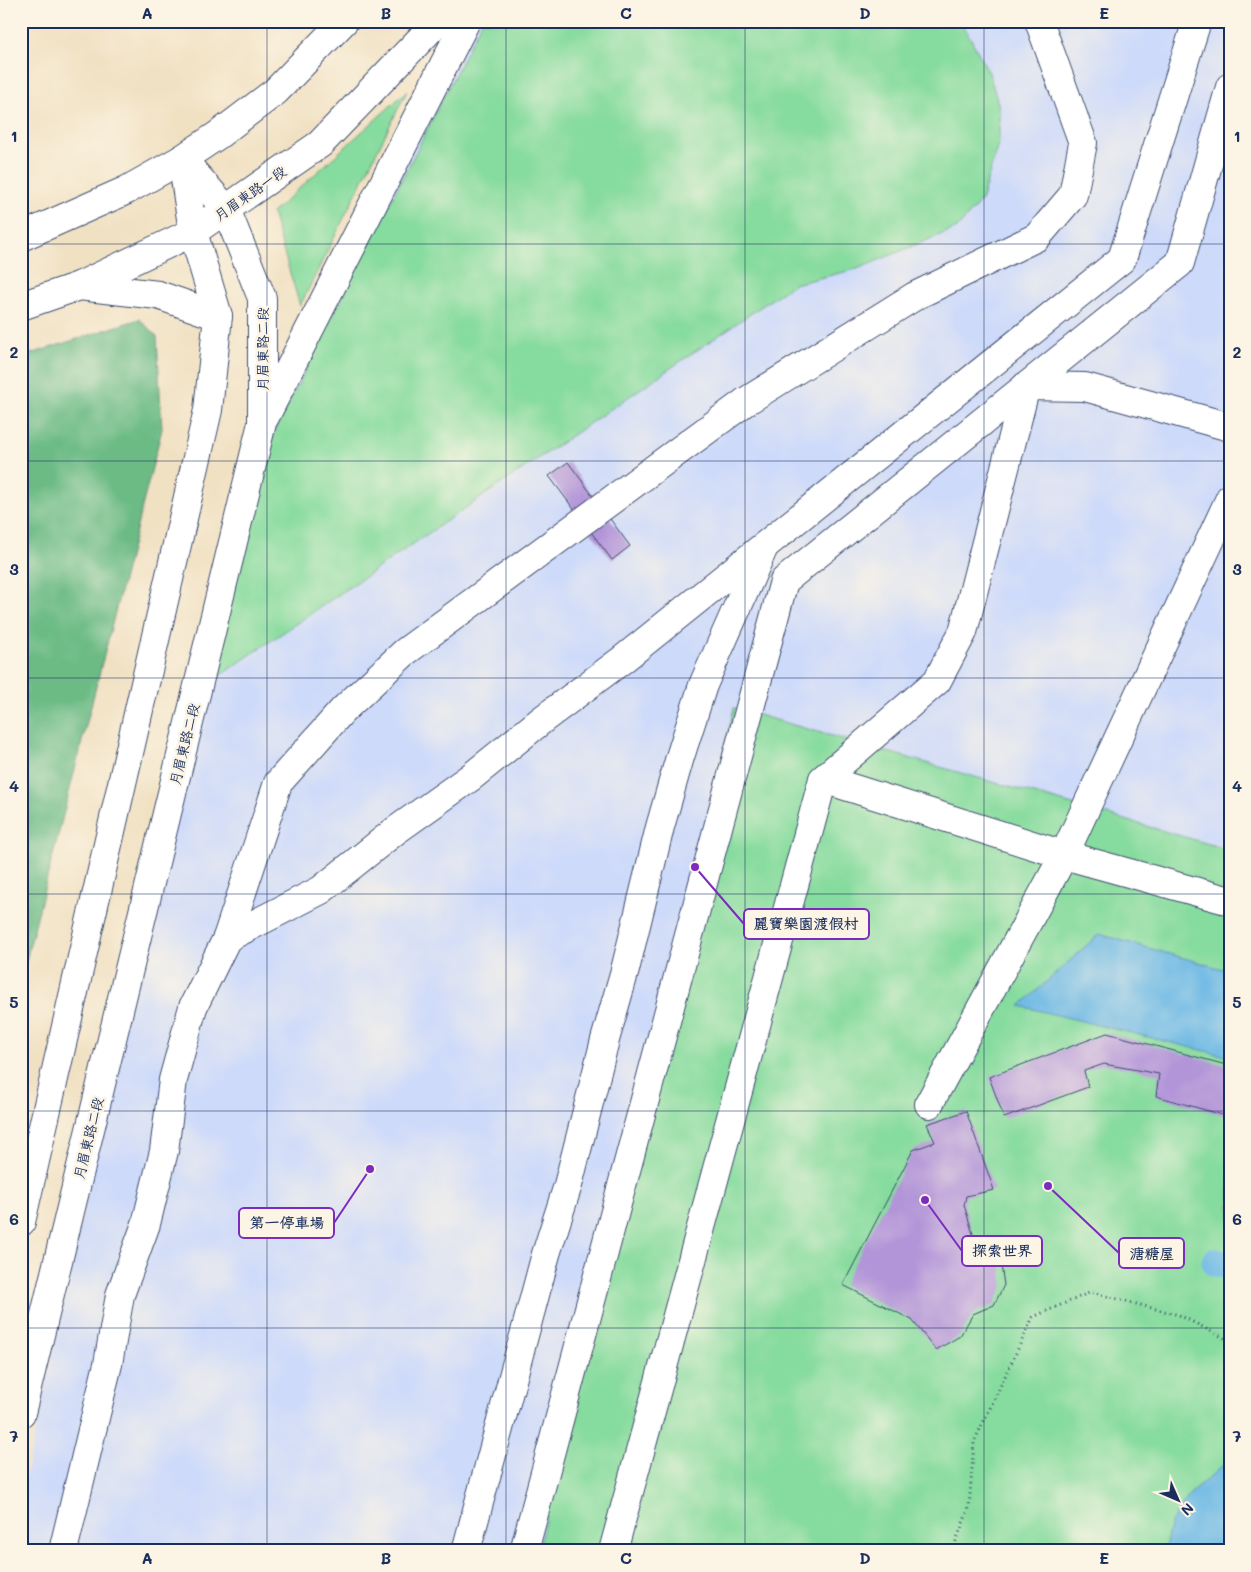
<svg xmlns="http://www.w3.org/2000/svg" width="1251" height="1572" font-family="Mali,'LXGW WenKai TC',sans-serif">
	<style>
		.built { fill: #cedafa }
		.green { fill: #86db9e; stroke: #50857e }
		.forest { fill: #6cbb85; stroke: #447572 }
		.water { fill: #6bb8e5; stroke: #4374a2 }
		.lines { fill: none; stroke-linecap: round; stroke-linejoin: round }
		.canal { stroke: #6bb8e5; stroke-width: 29 }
		.building { fill: #b295d8 }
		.minor-casing { stroke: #3b4a6d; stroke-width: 30 }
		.path { stroke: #3b4a6d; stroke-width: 3; stroke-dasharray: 1 4; stroke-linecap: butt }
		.minor { stroke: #fff; stroke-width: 28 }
		.grid { fill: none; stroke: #1b2f5e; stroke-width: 1; stroke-opacity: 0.55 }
		.labels { text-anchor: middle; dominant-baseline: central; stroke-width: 5; stroke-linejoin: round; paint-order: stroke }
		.street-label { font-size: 14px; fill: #1b2f5e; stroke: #fcf5e5 }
		.leader { fill: none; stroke: #7b2cbf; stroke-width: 2 }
		.callout-dot { fill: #7b2cbf; stroke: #fcf5e5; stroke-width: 2 }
		.callout { fill: #fcf5e5; stroke: #7b2cbf; stroke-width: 2 }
		.callout-label { font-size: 15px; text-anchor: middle; font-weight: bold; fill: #1b2f5e }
		.neatline { fill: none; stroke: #1b2f5e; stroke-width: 2 }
		.grid-label { font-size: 16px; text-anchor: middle; font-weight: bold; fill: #1b2f5e }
	</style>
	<rect width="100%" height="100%" fill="#fcf5e5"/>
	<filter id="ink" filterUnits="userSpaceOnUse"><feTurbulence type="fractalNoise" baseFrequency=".02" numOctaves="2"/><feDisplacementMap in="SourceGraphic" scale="10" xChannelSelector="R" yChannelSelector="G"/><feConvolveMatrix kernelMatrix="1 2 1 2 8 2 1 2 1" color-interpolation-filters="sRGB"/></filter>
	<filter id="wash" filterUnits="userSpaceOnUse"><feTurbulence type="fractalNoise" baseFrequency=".0096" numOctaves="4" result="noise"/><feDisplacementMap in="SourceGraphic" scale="20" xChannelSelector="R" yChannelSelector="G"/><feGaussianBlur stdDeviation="1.12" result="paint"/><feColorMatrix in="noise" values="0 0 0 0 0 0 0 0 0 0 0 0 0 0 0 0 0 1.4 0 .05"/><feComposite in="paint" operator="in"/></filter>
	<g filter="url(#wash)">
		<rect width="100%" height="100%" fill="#f1e1c3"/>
		<polygon class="built" points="478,21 1230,21 1230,1551 21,1551 21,1496 129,1003 270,427"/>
		<g class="green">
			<polygon points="482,21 957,21 965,28 989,73 999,107 999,141 981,201 957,228 857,269 794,284 209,683 274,432"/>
			<polygon points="407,91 300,306 272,213"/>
			<polygon points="734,708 1230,850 1230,1551 538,1551"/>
		</g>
		<polygon class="forest" points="139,319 157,336 162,429 21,980 21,357"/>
		<g class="water">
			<polygon points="1099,934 1230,971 1230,1057 1020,1006"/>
			<polygon points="1230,1459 1230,1551 1154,1551 1165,1548 1171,1523 1190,1494"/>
		</g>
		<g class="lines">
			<polyline class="canal" points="1216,1262 1230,1266"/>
		</g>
		<g id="blocks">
			<g class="building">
				<polygon points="568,462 630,546 612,560 549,476"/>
				<polygon points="1107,1033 1230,1066 1230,1117 1156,1096 1159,1074 1104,1064 1084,1071 1088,1087 1004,1118 989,1077"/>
				<polygon points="966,1111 994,1190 966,1196 964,1205 978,1250 988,1253 1001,1265 1004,1285 994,1305 973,1314 960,1336 936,1350 912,1320 843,1285 913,1150 935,1142 927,1124"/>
			</g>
		</g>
	</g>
	<g filter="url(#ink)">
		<use href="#blocks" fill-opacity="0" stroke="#3b4a6d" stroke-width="1"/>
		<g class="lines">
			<g class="minor-casing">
				<g id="minor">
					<polyline points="21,237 127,190 182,159 218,135 276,91 344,21"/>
					<polyline points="79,286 158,295 218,316"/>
					<polyline points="21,306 79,286 193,232 226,209 320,144 438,21"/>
					<polyline points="265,417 466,21"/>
					<polyline points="823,779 1064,855 1230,901"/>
					<polyline points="227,938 321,890 395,831 471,777 543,719 622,660 1122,259 1197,21"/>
					<polyline points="929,1104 1064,855 1230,498"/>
					<polyline points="21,1222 208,410 218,316 193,232 182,159"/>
					<polyline points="21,1413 262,423 262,298 226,209 182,159"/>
					<polyline points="63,1551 108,1364 120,1295 146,1224 164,1151 173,1080 193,1007 227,938 278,783 343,710 405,652 745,402 915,296 1037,237 1073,195 1083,143 1039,21"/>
					<polyline points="466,1551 546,1254 568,1185 605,1040 625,970 660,827 680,757 703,685 764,547"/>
					<polyline points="524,1551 784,581 1180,263 1230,87"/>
					<polyline points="613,1551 823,779 937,681 963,632 1026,386 1085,387 1230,427"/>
				</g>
			</g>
			<polyline class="path" points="952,1551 969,1508 974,1442 1033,1317 1091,1292 1179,1315 1230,1341"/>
			<use href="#minor" class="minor"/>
		</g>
	</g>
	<path class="grid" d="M267,21V1551M506,21V1551M745,21V1551M984,21V1551M21,244H1230M21,461H1230M21,678H1230M21,894H1230M21,1111H1230M21,1328H1230"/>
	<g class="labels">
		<g class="street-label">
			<text transform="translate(250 193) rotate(-35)">月眉東路一段</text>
			<text transform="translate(262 349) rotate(-90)">月眉東路二段</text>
			<text transform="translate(184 744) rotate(-76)">月眉東路二段</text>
			<text transform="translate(88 1138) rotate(-76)">月眉東路二段</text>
		</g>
	</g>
	<path class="leader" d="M695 867L744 924M370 1169L334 1223M925 1200L962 1251M1048 1186L1119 1253"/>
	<g class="callout-dot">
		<circle cx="695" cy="867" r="5"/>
		<circle cx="370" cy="1169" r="5"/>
		<circle cx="925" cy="1200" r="5"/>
		<circle cx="1048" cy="1186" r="5"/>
	</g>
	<g class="callout">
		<rect x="744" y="909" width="125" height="30" rx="5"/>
		<rect x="239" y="1208" width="95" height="30" rx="5"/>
		<rect x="962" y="1236" width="80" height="30" rx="5"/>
		<rect x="1119" y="1238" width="65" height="30" rx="5"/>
	</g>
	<g class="callout-label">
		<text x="806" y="929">麗寶樂園渡假村</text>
		<text x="287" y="1228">第一停車場</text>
		<text x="1002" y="1256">探索世界</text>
		<text x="1152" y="1259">溏糖屋</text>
	</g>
	<rect width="1251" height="1572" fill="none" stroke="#fcf5e5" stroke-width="55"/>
	<g transform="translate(1178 1500) rotate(135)" stroke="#fcf5e5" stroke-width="4" paint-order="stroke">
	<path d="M0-4L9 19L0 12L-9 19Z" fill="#1b2f5e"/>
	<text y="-8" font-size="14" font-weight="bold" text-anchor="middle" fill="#1b2f5e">N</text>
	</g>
	<rect x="28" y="28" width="1196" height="1516" class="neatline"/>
	<g class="grid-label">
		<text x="147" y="19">A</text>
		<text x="386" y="19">B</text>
		<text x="626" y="19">C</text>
		<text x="865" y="19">D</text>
		<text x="1104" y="19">E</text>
		<text x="14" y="142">1</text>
		<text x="1237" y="142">1</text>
		<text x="14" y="358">2</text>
		<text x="1237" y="358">2</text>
		<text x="14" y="575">3</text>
		<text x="1237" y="575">3</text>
		<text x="14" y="792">4</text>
		<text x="1237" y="792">4</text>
		<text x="14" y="1008">5</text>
		<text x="1237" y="1008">5</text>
		<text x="14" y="1225">6</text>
		<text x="1237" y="1225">6</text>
		<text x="14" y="1442">7</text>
		<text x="1237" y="1442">7</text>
		<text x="147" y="1564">A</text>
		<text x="386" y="1564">B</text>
		<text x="626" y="1564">C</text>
		<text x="865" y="1564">D</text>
		<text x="1104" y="1564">E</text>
	</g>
</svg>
